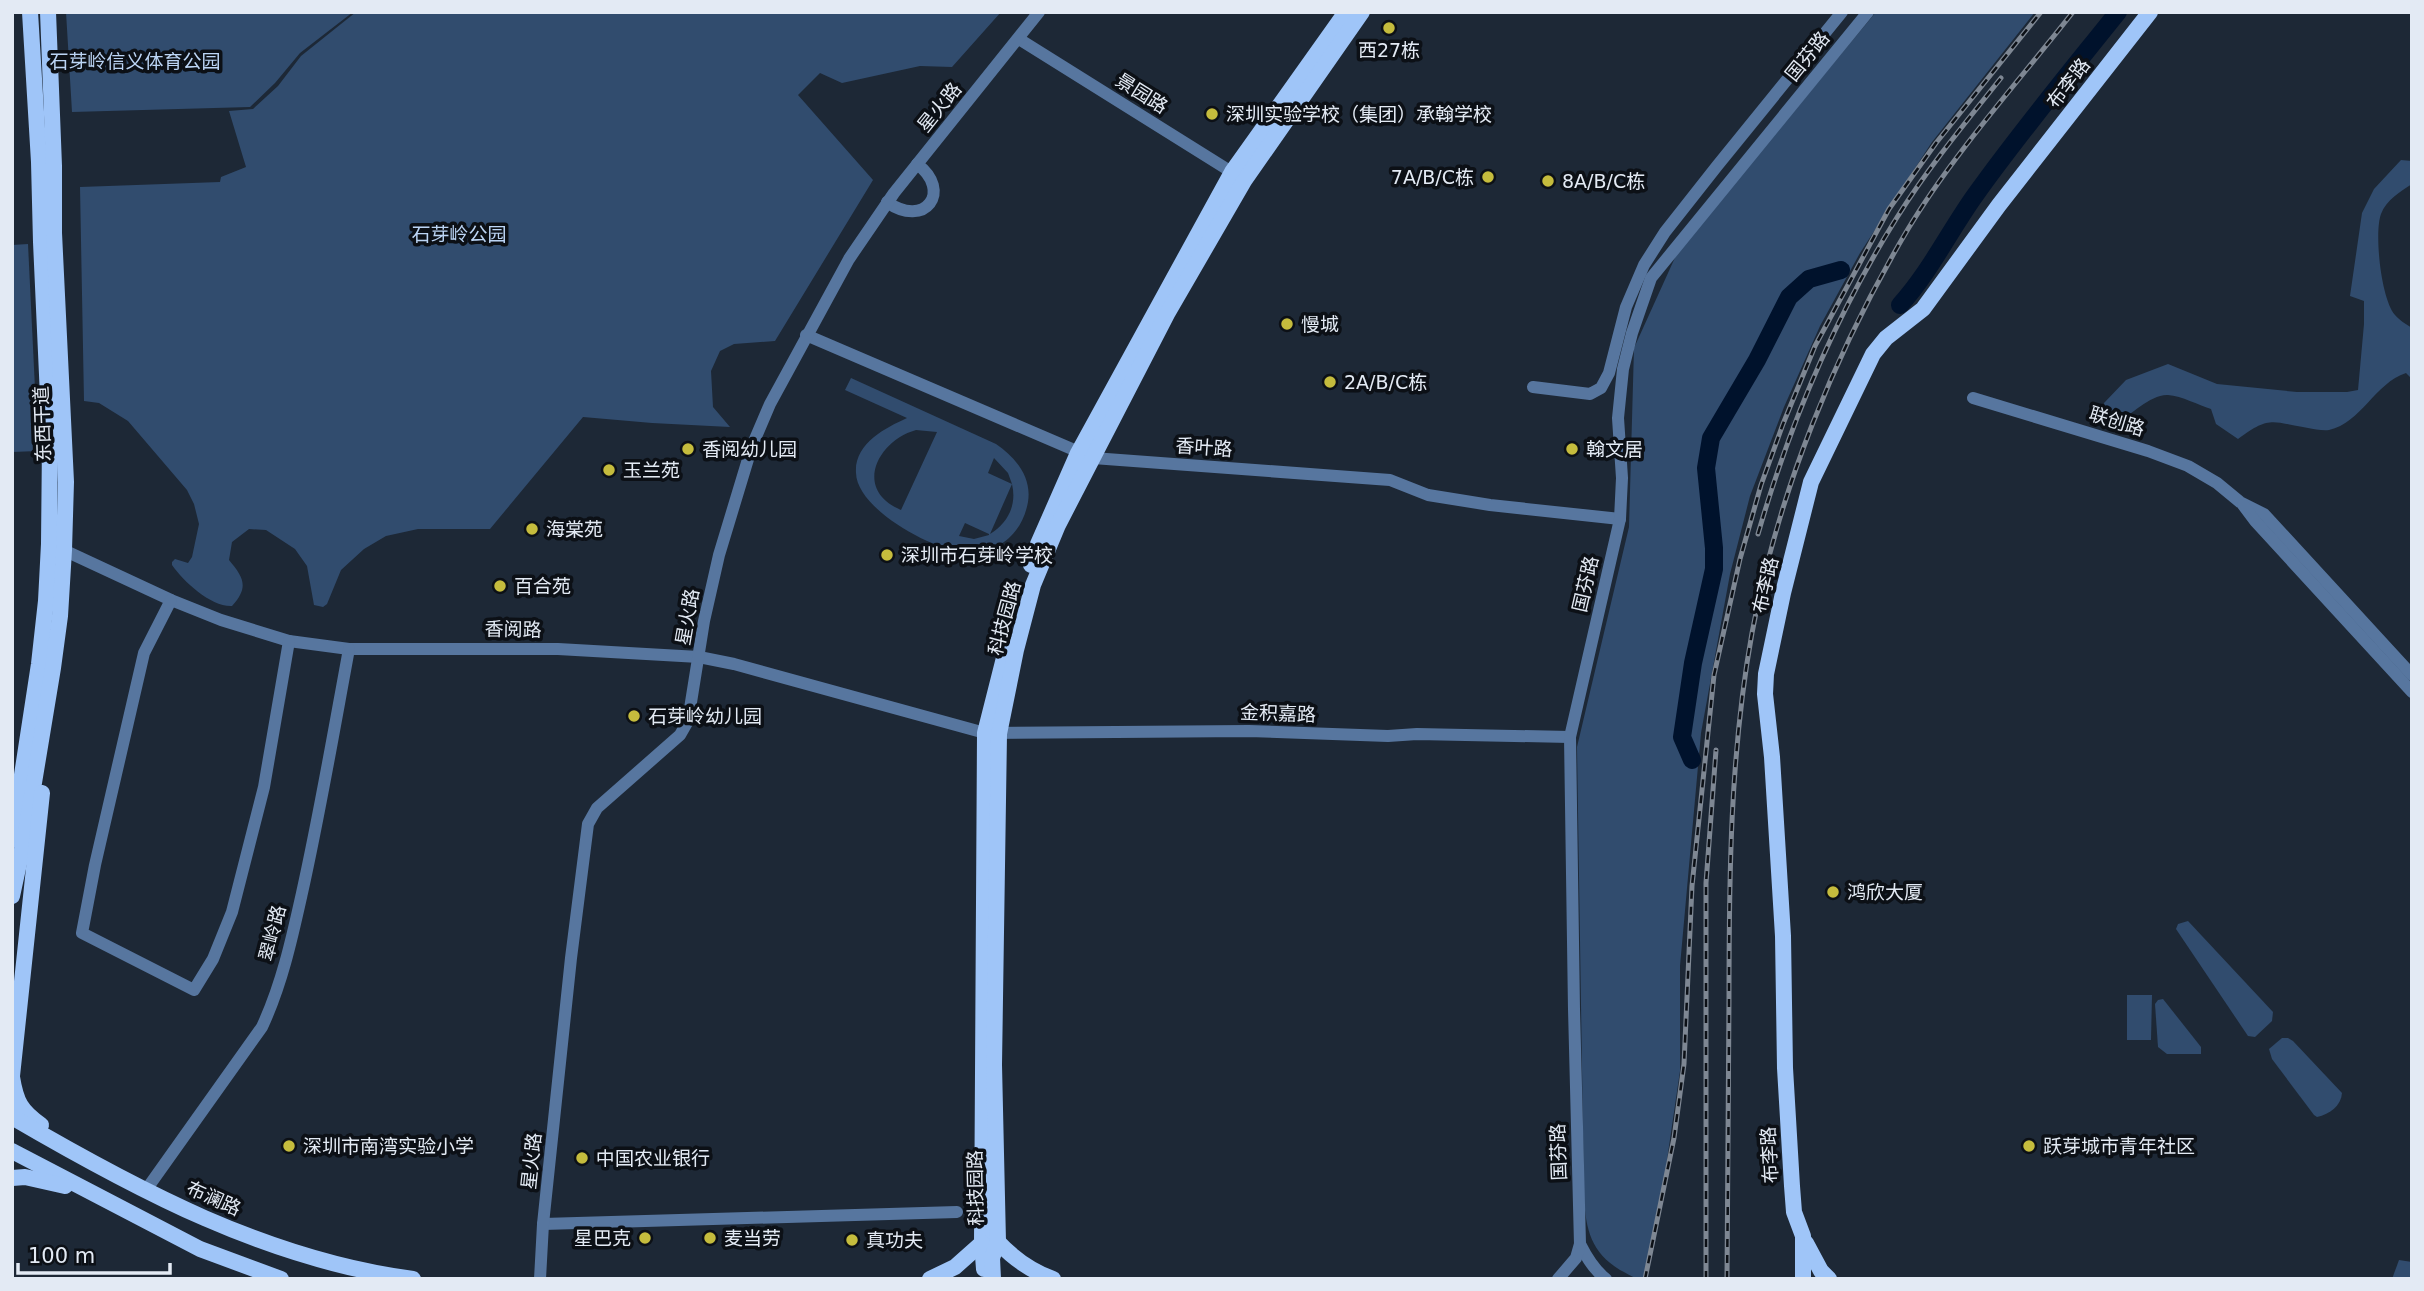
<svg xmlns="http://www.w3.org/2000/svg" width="2424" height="1291" font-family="'DejaVu Sans','Noto Sans SC',sans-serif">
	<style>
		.green { fill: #314c6e; fill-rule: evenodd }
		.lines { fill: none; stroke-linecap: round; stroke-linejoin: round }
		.river { stroke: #00122c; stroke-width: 18 }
		.minor { stroke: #57769f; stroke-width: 12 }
		.major { stroke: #9fc5f8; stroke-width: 16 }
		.rail-casing { stroke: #7e8793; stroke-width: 5 }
		.rail { stroke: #0c1016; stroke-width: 2.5; stroke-dasharray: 8; stroke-linecap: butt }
		.poi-dot { fill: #c5bc3d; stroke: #0c1016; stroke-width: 2.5 }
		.labels { text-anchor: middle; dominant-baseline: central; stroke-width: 7; stroke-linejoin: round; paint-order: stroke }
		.poi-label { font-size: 19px; fill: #e3eaf4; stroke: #0c1016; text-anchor: start }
		.street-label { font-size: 19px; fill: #e3eaf4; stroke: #0c1016 }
		.park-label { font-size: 19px; fill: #bcd5f5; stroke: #0c1016 }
	</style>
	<rect width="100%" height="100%" fill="#1d2836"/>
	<g class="green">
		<polygon points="66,12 353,12 300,53 275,83 250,107 72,112"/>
		<path d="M356,12H1001L952,67L920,66L842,83L820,73L798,95L873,180L775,341L734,344L720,351L711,371L713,407L730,427L652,423L583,417L490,529H418L386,536L364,549L341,570L327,604L323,607L314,605L307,566L295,549L266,530L249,529L232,542L229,560C244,578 249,587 232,606C211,607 184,582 172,565V562L175,559L188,563L192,557L199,524L194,504L187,490L128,421L99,403L84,401L80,187L220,182L221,177L246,167L229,111L253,109L278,86L301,56Z"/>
		<path d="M1876,12H2035L1932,142L1860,253L1820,326L1784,407L1750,496L1730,574L1701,733L1680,966V1071L1655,1242L1646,1278C1635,1280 1630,1275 1620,1270C1591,1252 1586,1230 1584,1198L1577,747L1629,527L1634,348L1678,251Z"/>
		<path d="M2401,160L2412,161V184C2401,191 2386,200 2381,214C2374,233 2381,299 2395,315C2399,320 2406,324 2412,328V379L2406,373C2375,383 2361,423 2329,430C2323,431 2314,429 2308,428C2272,422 2270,415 2238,439L2216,424L2211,409C2198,405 2182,396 2168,395C2150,394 2132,416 2115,422C2106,418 2105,412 2104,403L2126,380L2168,364L2217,384L2297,392H2347L2358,390L2364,324V301L2350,296L2362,213L2374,189Z"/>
		<polygon points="28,244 38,451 12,452 12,245"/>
		<path d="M851,378L996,444C1016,458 1032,477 1028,502C1022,535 997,555 963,552C931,549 857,509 856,473C854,444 885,428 907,418L845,390ZM916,430L937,432L901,510C853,490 877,441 916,430ZM994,458L1008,473L1012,484L988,473ZM1012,484C1017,505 1008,523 990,534ZM965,523L989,534V535L974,539L959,536Z"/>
		<polygon points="2188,921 2273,1012 2272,1021 2255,1037 2248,1036 2176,929 2178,924"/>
		<polygon points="2127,995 2152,995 2151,1040 2127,1040"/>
		<polygon points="2163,999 2201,1047 2201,1054 2167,1054 2158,1047 2155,1004 2158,1000"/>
		<path d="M2282,1038H2288L2293,1041L2342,1093C2341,1106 2330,1114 2317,1117L2314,1115L2272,1059L2269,1049Z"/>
		<polygon points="2399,1260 2412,1262 2412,1279 2392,1279"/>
	</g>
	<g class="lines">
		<g class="river">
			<path d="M1900,305C1930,272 1950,230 1976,194C2021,131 2070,72 2118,12"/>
			<polyline points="1692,760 1682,737 1693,663 1714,569 1714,548 1706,468 1711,438 1757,360 1789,297 1809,279 1841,270"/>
		</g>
		<g class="minor">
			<polyline points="1019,39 1238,176"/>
			<path d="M887,202C925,229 953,191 917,164"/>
			<polyline points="806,335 1093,458 1390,480 1428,495 1490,505 1620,519"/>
			<polyline points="1533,387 1590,394 1601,388 1609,373 1626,307 1644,265 1665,232 1717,166 1842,12"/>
			<polyline points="1973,398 2148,451 2188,466 2217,483 2240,502 2264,514 2412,675"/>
			<polyline points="2243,505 2255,521 2412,692"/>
			<polyline points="57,547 171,600 221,620 289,641 349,649 558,649 699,657 734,664 985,733 1249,731 1388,736 1417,734 1570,737"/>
			<polyline points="171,600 144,653 95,865 82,933 194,990 213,959 232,912 264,787 289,641"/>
			<path d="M146,1190L262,1027C282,984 292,938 302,893C320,812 334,730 349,649"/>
			<polyline points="543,1224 957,1212"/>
			<path d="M1580,1244C1587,1258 1594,1270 1606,1279"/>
			<polyline points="540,1279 543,1224 571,958 588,824 597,808 680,735 688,721 704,621 719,555 752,446 770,404 849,259 894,193 1039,12"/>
			<polyline points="1558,1279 1576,1258 1580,1244 1574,1009 1570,737 1620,519 1622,478 1618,418 1623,369 1632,333 1651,278 1868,12"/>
		</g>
		<g class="major">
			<polyline points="1031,565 1038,544 1078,453 1232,172 1346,12"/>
			<polyline points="12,840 39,664 46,601 49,544 50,441 41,242 39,162 30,12"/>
			<polyline points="12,896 26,831 53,668 60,616 64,550 66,482 54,233 54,166 48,12"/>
			<polyline points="12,1076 42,793"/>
			<path d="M12,1077C16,1102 21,1111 41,1125"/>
			<path d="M12,1117C137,1190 268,1260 413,1279"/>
			<polyline points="12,1151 200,1249 281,1279"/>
			<polyline points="12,1178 25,1177 65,1186"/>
			<path d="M998,1242C1014,1259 1031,1271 1053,1279"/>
			<polyline points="1806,1243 1821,1271 1829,1279"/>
			<polyline points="984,1269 982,1243 985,733 1006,650"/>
			<polyline points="930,1279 955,1267 982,1243"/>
			<polyline points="993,1279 992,1258 998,1242 994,1065 999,734 1016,650 1033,585 1058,525 1167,314 1244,181 1362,12"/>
			<polyline points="1803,1279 1803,1236 1794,1212 1792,1186 1785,1068 1783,936 1772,757 1765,694 1766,674 1783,593 1811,482 1873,354 1886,338 1923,309 1999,205 2150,12"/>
		</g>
		<g class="rail-casing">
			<g id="rail">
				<path d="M1758,534C1790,423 1835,317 1896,219C1927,169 1965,123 2001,78"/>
				<polyline points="1645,1279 1674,1138 1684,1064 1692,886 1714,675 1740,559 1761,485 1783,424 1815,346 1889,209 1936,143 2041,12"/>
				<polyline points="1706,1279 1706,883 1716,750"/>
				<path d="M1727,1279C1728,1186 1729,1093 1729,1000C1729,877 1730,754 1752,633C1778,492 1835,352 1908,229C1953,154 2019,81 2073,12"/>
			</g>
		</g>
		<use href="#rail" class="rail"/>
	</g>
	<g class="poi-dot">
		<circle cx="1389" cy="28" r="7"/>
		<circle cx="1212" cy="114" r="7"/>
		<circle cx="1488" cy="177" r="7"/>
		<circle cx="1548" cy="181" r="7"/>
		<circle cx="1287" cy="324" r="7"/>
		<circle cx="1330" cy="382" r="7"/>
		<circle cx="688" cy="449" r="7"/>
		<circle cx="1572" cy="449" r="7"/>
		<circle cx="609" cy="470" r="7"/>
		<circle cx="532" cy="529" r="7"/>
		<circle cx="887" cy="555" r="7"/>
		<circle cx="500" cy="586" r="7"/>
		<circle cx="634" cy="716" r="7"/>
		<circle cx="1833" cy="892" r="7"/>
		<circle cx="289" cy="1146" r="7"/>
		<circle cx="2029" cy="1146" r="7"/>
		<circle cx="582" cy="1158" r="7"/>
		<circle cx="645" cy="1238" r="7"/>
		<circle cx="710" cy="1238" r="7"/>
		<circle cx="852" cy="1240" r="7"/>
	</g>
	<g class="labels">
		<g class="poi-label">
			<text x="1389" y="50" text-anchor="middle">西27栋</text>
			<text x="1226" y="114">深圳实验学校（集团）承翰学校</text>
			<text x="1474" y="177" text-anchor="end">7A/B/C栋</text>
			<text x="1562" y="181">8A/B/C栋</text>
			<text x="1301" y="324">慢城</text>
			<text x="1344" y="382">2A/B/C栋</text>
			<text x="702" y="449">香阅幼儿园</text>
			<text x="1586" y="449">翰文居</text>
			<text x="623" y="470">玉兰苑</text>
			<text x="546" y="529">海棠苑</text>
			<text x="901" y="555">深圳市石芽岭学校</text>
			<text x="514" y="586">百合苑</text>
			<text x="648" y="716">石芽岭幼儿园</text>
			<text x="1847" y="892">鸿欣大厦</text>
			<text x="303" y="1146">深圳市南湾实验小学</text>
			<text x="2043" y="1146">跃芽城市青年社区</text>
			<text x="596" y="1158">中国农业银行</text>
			<text x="631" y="1238" text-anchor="end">星巴克</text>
			<text x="724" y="1238">麦当劳</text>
			<text x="866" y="1240">真功夫</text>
		</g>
		<g class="street-label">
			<text transform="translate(1807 56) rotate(-51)">国芬路</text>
			<text transform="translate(2068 83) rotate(-52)">布李路</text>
			<text transform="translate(1142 93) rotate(32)">景园路</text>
			<text transform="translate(939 107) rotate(-51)">星火路</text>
			<text transform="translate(2117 421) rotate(17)">联创路</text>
			<text transform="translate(42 424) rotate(-92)">东西干道</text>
			<text transform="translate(1204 447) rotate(4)">香叶路</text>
			<text transform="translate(1585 584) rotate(-77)">国芬路</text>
			<text transform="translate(1765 585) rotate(-77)">布李路</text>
			<text transform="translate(687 617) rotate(-80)">星火路</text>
			<text transform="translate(1004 618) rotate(-75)">科技园路</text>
			<text transform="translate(513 629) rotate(1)">香阅路</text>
			<text transform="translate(1278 713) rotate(2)">金积嘉路</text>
			<text transform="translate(272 933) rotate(-76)">翠岭路</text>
			<text transform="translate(1558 1152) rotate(-92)">国芬路</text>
			<text transform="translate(1769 1155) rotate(-93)">布李路</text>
			<text transform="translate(531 1161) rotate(-84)">星火路</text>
			<text transform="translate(975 1188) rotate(-91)">科技园路</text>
			<text transform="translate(214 1198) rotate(24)">布澜路</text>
		</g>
		<g class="park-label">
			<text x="135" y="61">石芽岭信义体育公园</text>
			<text x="459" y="234">石芽岭公园</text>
		</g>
	</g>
	<rect width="2424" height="1291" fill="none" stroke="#e3eaf4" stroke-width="28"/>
	<path d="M18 1263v10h152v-10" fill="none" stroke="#e3eaf4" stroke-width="3.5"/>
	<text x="28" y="1263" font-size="21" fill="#e3eaf4" stroke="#0c1016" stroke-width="5" paint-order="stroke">100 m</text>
</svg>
